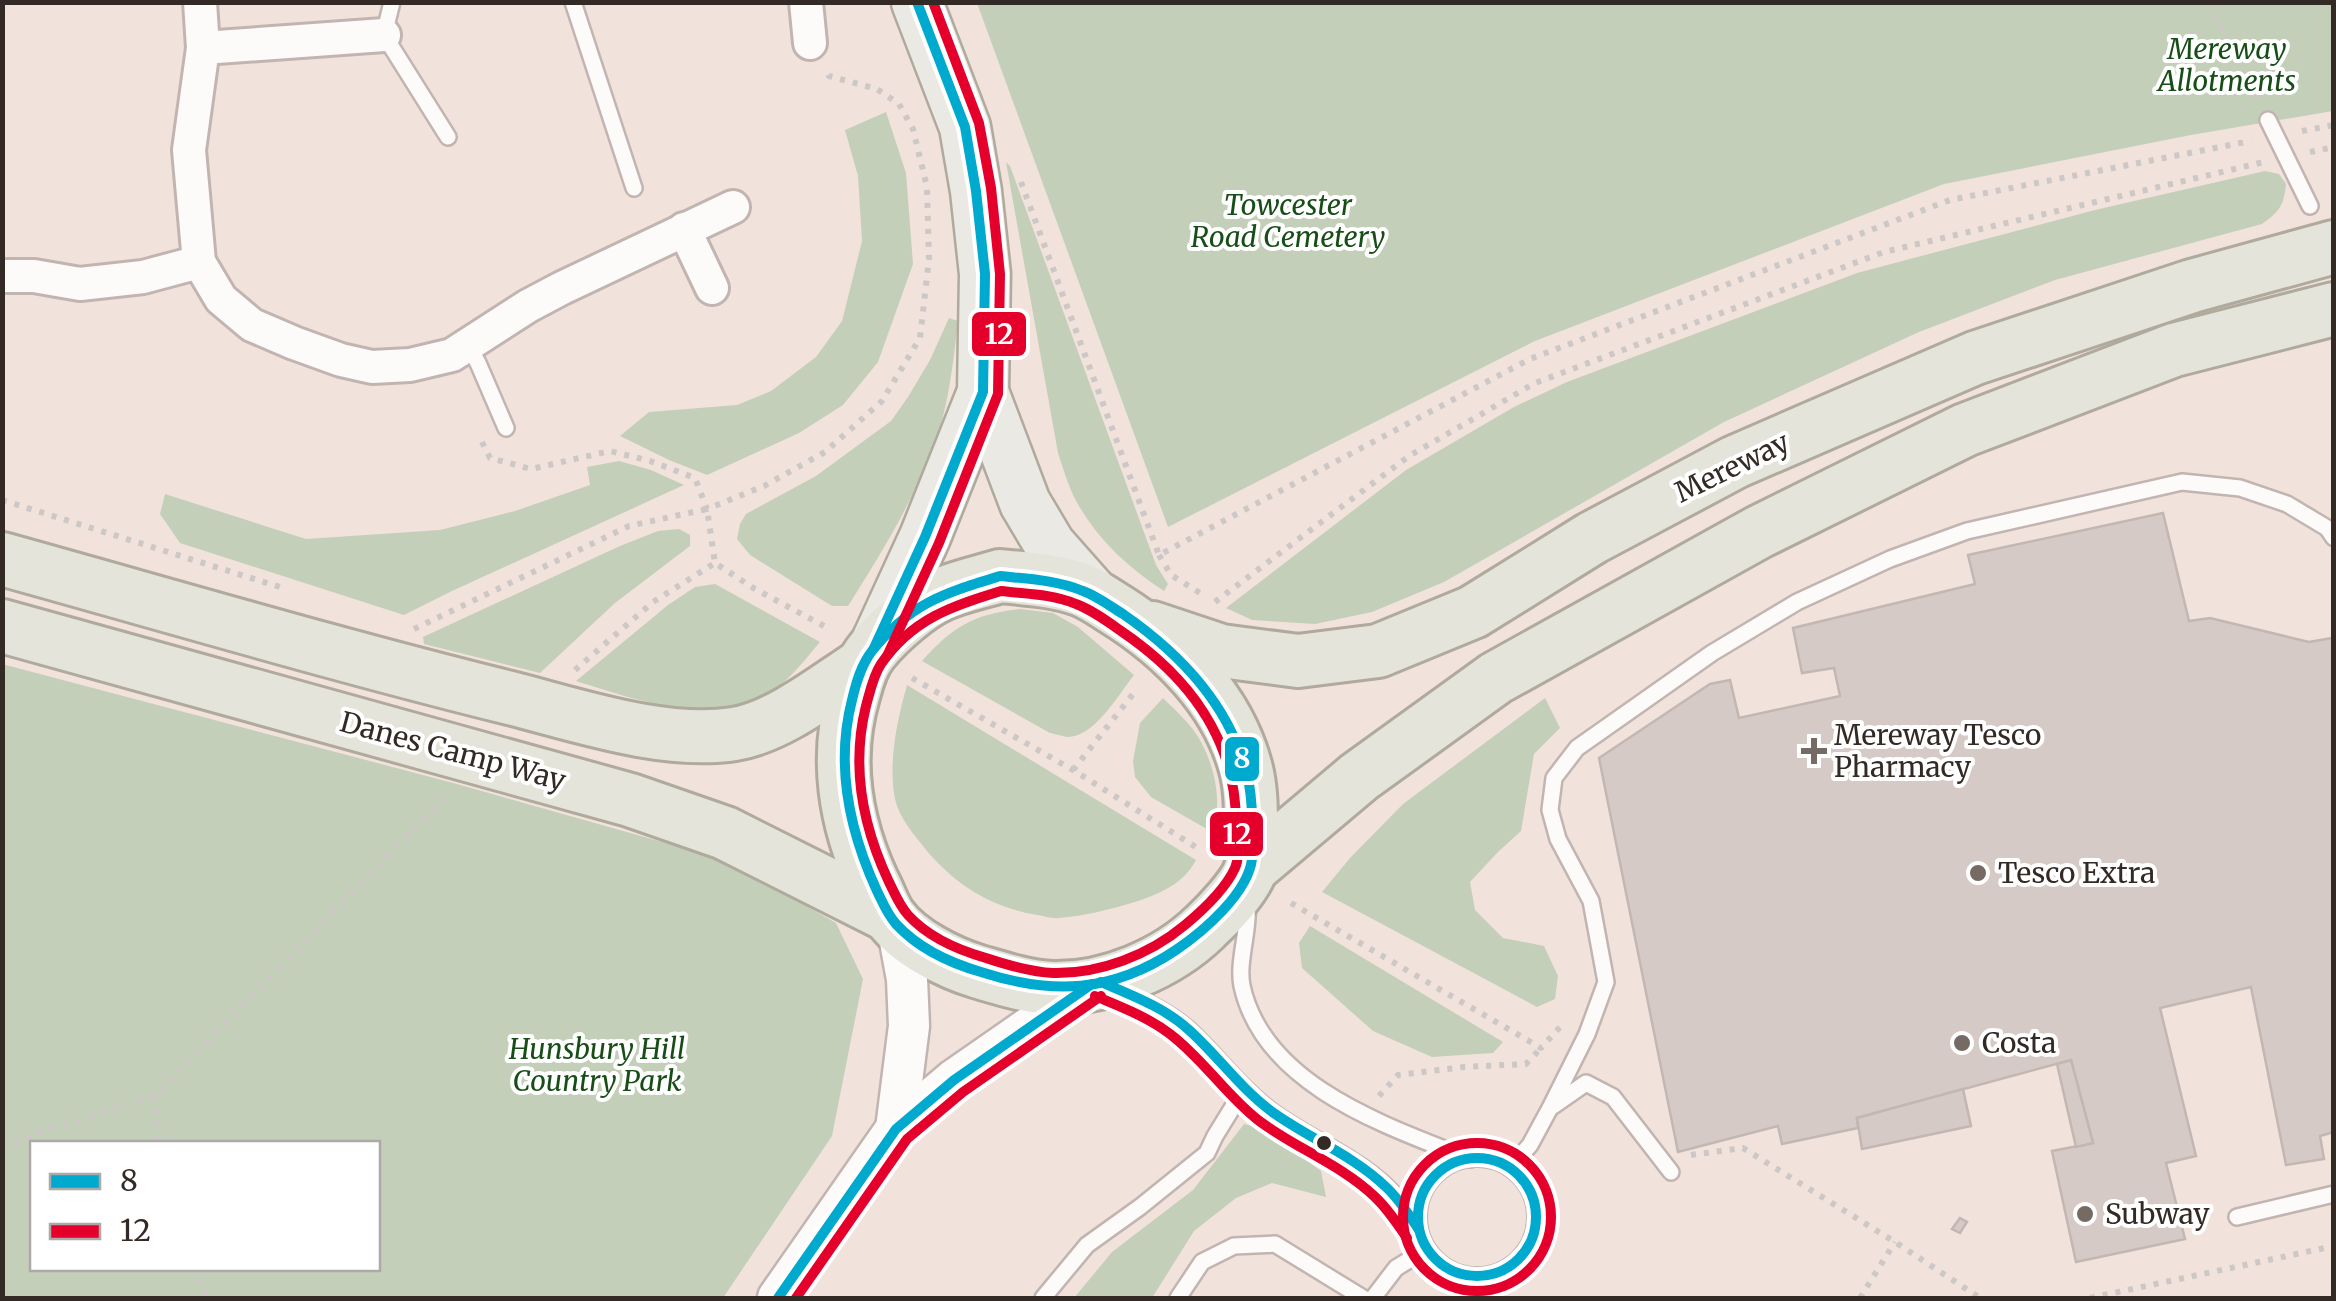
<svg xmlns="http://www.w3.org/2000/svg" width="2336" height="1301" font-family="Merriweather,serif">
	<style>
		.green { fill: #c4cfb9; fill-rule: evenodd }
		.building { fill: #d6cac6; stroke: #c3b7b3; stroke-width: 2.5 }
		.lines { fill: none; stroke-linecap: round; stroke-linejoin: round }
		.service-casing { stroke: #c2b5b1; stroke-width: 20 }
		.minor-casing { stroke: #c2b5b1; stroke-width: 38 }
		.tertiary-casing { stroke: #c2b5b1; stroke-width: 45 }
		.primary-casing { stroke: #b0aa9d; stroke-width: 55 }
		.trunk-casing { stroke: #b0aa9d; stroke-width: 58 }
		.path { stroke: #cdc7c5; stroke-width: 6; stroke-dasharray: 5 8; stroke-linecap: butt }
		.service { stroke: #fdfbfa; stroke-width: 15 }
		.minor { stroke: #fdfbfa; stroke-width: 32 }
		.tertiary { stroke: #fdfbfa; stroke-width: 40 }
		.primary { stroke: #eae9e3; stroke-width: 50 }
		.trunk { stroke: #e4e4db; stroke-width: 52 }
		.bus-1-casing { stroke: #fff; stroke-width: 18 }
		.bus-2-casing { stroke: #fff; stroke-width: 18 }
		.bus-1 { stroke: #00a9ce; stroke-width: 10 }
		.bus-2 { stroke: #e4002b; stroke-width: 10 }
		.poi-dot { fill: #766a65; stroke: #fff; stroke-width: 4 }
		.bus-dot { fill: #332925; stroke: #fff; stroke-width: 4 }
		.labels { text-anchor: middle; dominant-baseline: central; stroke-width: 8; stroke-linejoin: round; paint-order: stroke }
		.park-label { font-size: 28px; font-style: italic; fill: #174d16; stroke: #fff }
		.street-label { font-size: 28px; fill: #332925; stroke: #fff }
		.poi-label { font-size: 28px; fill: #332925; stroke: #fff; text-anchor: start }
		.line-badge { stroke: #fff; stroke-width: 4 }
		.badge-label { font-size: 28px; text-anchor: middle; font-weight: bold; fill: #fff }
	</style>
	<rect width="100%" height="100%" fill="#f2e2dc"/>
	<g class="green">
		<polygon points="977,3 2333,3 2333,111 2191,135 1944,184 1535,341 1168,527"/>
		<polygon points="886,112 906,173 913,264 878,362 843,405 799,433 707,475 669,460 620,436 649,412 737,405 771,391 816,357 842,321 862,241 858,176 845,130"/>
		<path d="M1006,162L1010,166L1156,565L1168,584L1164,591C1127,567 1096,538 1075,499C1068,485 1063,468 1058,453Z"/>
		<path d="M2265,171L2279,174L2286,184C2284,206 2279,212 2262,224L2055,280L1919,332L1724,422L1444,582L1372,612L1315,624L1252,620L1226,608L1406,470L1514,407L1567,382L1857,273L2095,210Z"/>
		<path d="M949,318L958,321C954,356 950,393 940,428C919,492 884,549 848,606H832L750,555L737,539L740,524L746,514L816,476L891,421L908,397L930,360Z"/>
		<polygon points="619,461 651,470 684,485 452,591 404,615 180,543 160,514 165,494 306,539 440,530 515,511 590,485 587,467"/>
		<polygon points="679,529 690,535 690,546 615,603 540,673 424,644 423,637 620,546 658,531"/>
		<path d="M715,584L820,642C804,661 782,690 758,699C698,723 634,699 576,681L668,605L695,587Z"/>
		<path d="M1020,609L1053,613L1078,627L1134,675C1118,695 1095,737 1067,737C1066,737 1051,733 1050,733L922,661C953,626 975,614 1020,609Z"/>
		<path d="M2,664L457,784L726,860L836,923L863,979L832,1136L723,1298H3ZM32,1144H378V1268H32Z"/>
		<path d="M907,685L1196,860C1184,884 1159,894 1135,902C1112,909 1084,916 1059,918C1052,919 1044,916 1037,915C991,907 957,886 927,851C915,836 899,818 895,799C888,762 897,721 907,685Z"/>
		<path d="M1163,698C1176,711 1191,724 1200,740C1215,767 1223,803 1212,832L1151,797L1135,777L1133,761L1140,723Z"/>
		<polygon points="1545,698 1560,728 1534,754 1521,831 1498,852 1470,882 1475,910 1503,938 1544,946 1558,976 1555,999 1537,1007 1322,892 1350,858 1403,804"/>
		<polygon points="1310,926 1503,1042 1493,1053 1432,1057 1373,1031 1302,968 1299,943"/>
		<polygon points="1244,1124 1265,1130 1321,1171 1326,1197 1272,1183 1236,1198 1194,1231 1152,1298 1074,1298 1112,1252 1193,1190"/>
	</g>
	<g class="building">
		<polygon points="2163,513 2189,621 2210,618 2309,642 2332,638 2334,644 2334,1132 2320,1136 2324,1159 2286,1165 2251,987 2160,1008 2196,1156 2166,1163 2185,1239 2076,1262 2052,1151 2093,1143 2071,1060 1857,1118 1858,1128 1782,1144 1778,1126 1678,1152 1599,758 1710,684 1730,680 1739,718 1840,696 1834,668 1802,673 1793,628 1975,584 1968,555"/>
		<polygon points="2071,1060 2093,1143 2076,1147 2057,1064"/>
		<polygon points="1963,1089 1971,1126 1862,1149 1857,1118"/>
		<polygon points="1960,1218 1967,1222 1960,1233 1952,1229"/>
	</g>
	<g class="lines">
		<g class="service-casing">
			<g id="service">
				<polyline points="392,2 384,35 448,137"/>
				<polyline points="573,2 634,188"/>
				<polyline points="2268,120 2310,206"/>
				<polyline points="468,345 478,363 506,428"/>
				<path d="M1247,903C1250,929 1237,961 1242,986C1264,1086 1387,1126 1470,1159"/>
				<path d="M1122,991C1145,1001 1170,1013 1189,1030C1217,1056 1240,1088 1271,1111C1311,1141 1364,1159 1397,1198C1406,1208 1412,1220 1419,1230"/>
				<polyline points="1553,1106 1586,1083 1613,1097 1671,1172"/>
				<circle cx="1477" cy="1217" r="59"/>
				<polyline points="1510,1168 1530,1145 1550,1108 1587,1034 1606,982 1591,901 1558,839 1550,810 1554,778 1577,748 1712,653 1797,602 1890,559 1967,531 2182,482 2240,488 2287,504 2327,528 2334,538"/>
				<polyline points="2237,1217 2334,1194"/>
				<polyline points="1043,1298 1087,1245 1140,1207 1207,1153 1215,1136 1244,1089"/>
				<polyline points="1178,1298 1202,1262 1234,1246 1275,1244 1363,1298"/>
				<polyline points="1373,1298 1396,1268 1427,1249"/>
				<polyline points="1467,1298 1471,1276"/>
			</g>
		</g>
		<g class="minor-casing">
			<g id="minor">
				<polyline points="200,2 203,48 189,150 199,262 221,299 252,325 294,343 341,360 372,367 410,365 452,355 528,306 562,288 733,207"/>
				<polyline points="806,2 810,43"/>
				<polyline points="203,48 384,35"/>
				<polyline points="684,229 712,288"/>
				<polyline points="2,276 34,276 80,284 143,277 199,262"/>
			</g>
		</g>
		<g class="tertiary-casing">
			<g id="tertiary">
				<polyline points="896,1129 909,1026 907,979 897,925"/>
				<polyline points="778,1298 896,1129 954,1080 1092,984"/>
			</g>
		</g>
		<g class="primary-casing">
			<g id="primary">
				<polyline points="983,392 1025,503 1050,545 1096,597"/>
				<polyline points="874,648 925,537 983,392 985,274 976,191 965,127 917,2"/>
			</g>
		</g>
		<g class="trunk-casing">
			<g id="trunk">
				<path d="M2,559C171,606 340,656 510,698C577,715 665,745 734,734C778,727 824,690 861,666"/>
				<path d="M1000,576C1028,579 1056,580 1082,590C1094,595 1104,602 1115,609C1174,646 1228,700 1246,769C1251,789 1251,809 1251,830C1251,841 1254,857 1251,868C1246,886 1218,915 1205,927C1167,964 1107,989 1053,988C1028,987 1003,979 979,972C949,963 909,943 890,917C883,907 879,894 873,883C845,823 834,757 854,692C858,677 862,663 872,651C888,631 919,604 942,594C960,586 981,582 1000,576Z"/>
				<polyline points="2,626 630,800 725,833 888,915"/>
				<polyline points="1152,628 1221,651 1298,661 1378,651 1473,612 1592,538 1735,462 1975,358 2192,286 2334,247"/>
				<polyline points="1251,868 1359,777 1496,678 1759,532 1965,430 2174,350 2334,309"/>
			</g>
		</g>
		<g class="path">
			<polyline points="2207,2 2257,99"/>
			<polyline points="2302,131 2334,125"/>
			<polyline points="2310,152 2334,147"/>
			<polyline points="1021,182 1159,555 1530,359 1950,200 2251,141"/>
			<polyline points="482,442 490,458 531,469 610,451 650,461 695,478 707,509 764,486 825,452 882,401 920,338 929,259 927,187 913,129 899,104 877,89 829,76 826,70"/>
			<polyline points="2,500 283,588"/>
			<polyline points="1159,555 1171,575 1205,596"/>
			<polyline points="1215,602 1409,456 1535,383 1884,252 2264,162"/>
			<polyline points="414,629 629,526 707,509 715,563 755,589 824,626"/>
			<polyline points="575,670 653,602 715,563"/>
			<polyline points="912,678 1073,770 1199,849"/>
			<polyline points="1073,770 1137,689"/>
			<polyline points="1291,903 1541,1048 1560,1027"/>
			<polyline points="155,1096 159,1144"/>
			<polyline points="1379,1096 1398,1075 1464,1067 1526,1064 1541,1048"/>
			<polyline points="2,1147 59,1126 155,1096 443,798"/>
			<polyline points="1691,1155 1743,1148 1895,1242 1980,1298"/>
			<polyline points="191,1268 207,1298"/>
			<polyline points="1860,1298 1895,1242"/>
			<polyline points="2090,1298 2334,1246"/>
		</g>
		<use href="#service" class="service"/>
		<use href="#minor" class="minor"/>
		<use href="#tertiary" class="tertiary"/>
		<use href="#primary" class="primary"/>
		<use href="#trunk" class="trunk"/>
		<g class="bus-1-casing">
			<g id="bus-1">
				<path d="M1000,576C1028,579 1057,580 1083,591C1097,596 1110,606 1123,614C1178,652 1226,701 1245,767C1254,796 1252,829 1252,859C1248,893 1204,931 1176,950C1112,993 1052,995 981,972C950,963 918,948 896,924C887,914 883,903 877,891C849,830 835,766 852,700C856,683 861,665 872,651C910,603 945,593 1000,576Z"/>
				<polyline points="874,648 925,537 983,392 985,274 976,191 965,127 917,2"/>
				<path d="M1101,982C1131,995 1164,1007 1189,1030C1217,1055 1240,1088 1271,1111C1308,1138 1353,1155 1386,1187C1400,1200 1409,1215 1419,1230"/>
				<circle cx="1477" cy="1217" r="59"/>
				<polyline points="778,1298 896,1129 954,1080 1092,984"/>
			</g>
		</g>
		<g class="bus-2-casing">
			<g id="bus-2">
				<path d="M1001,591C1026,594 1052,594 1076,604C1092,610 1107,621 1121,631C1189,677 1236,740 1236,823C1236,838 1241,855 1235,868C1225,890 1203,910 1185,925C1149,955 1100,974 1053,973C1030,972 1007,965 986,958C958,950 928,937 908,915C899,905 895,894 889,882C863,827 851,766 866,706C870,692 873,676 881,664C912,619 952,606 1001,591Z"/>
				<polyline points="888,654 939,543 998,394 1000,274 991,188 979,123 933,2"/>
				<path d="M1095,996C1121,1007 1148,1017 1170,1034C1203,1059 1226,1095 1258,1120C1295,1148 1340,1164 1374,1196C1387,1208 1397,1223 1407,1238"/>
				<circle cx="1477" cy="1217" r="74"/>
				<polyline points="796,1298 907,1139 963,1092 1101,996"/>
			</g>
		</g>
		<use href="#bus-1" class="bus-1"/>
		<use href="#bus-2" class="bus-2"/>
	</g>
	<g class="poi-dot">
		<path d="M1809 736h10v10h10v10h-10v10h-10v-10h-10v-10h10z"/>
		<circle cx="1978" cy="873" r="10"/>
		<circle cx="1962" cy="1043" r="10"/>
		<circle cx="2085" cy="1214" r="10"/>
	</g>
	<circle class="bus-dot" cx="1324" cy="1143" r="9"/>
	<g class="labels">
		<g class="park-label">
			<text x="2227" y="49">Mereway<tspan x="2227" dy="32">Allotments</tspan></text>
			<text x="1288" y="205">Towcester<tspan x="1288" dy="32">Road Cemetery</tspan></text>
			<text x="597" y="1049">Hunsbury Hill<tspan x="597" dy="32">Country Park</tspan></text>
		</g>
		<g class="street-label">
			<text transform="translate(1732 467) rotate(-26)">Mereway</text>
			<text transform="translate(453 751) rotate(15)">Danes Camp Way</text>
		</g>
		<g class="poi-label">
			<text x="1834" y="735">Mereway Tesco<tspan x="1834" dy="32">Pharmacy</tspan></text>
			<text x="1998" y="873">Tesco Extra</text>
			<text x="1982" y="1043">Costa</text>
			<text x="2105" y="1214">Subway</text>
		</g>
	</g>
	<g class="line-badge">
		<rect x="970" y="310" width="58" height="48" rx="10" fill="#e4002b"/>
		<rect x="1223" y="735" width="38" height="48" rx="10" fill="#00a9ce"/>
		<rect x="1208" y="810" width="57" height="48" rx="10" fill="#e4002b"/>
	</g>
	<g class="badge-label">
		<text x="999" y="344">12</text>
		<text x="1242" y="768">8</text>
		<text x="1237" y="844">12</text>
	</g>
	<rect width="2336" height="1301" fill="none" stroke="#332925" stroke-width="10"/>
	<rect x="30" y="1141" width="350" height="130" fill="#ffffff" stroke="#ada9a8" stroke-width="2.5"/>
	<rect x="50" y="1174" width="50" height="15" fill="#00a9ce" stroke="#ada9a8" stroke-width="2.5"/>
	<text x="120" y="1191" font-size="30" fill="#332925">8</text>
	<rect x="50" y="1224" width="50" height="15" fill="#e4002b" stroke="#ada9a8" stroke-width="2.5"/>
	<text x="120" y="1241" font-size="30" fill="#332925">12</text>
</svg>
